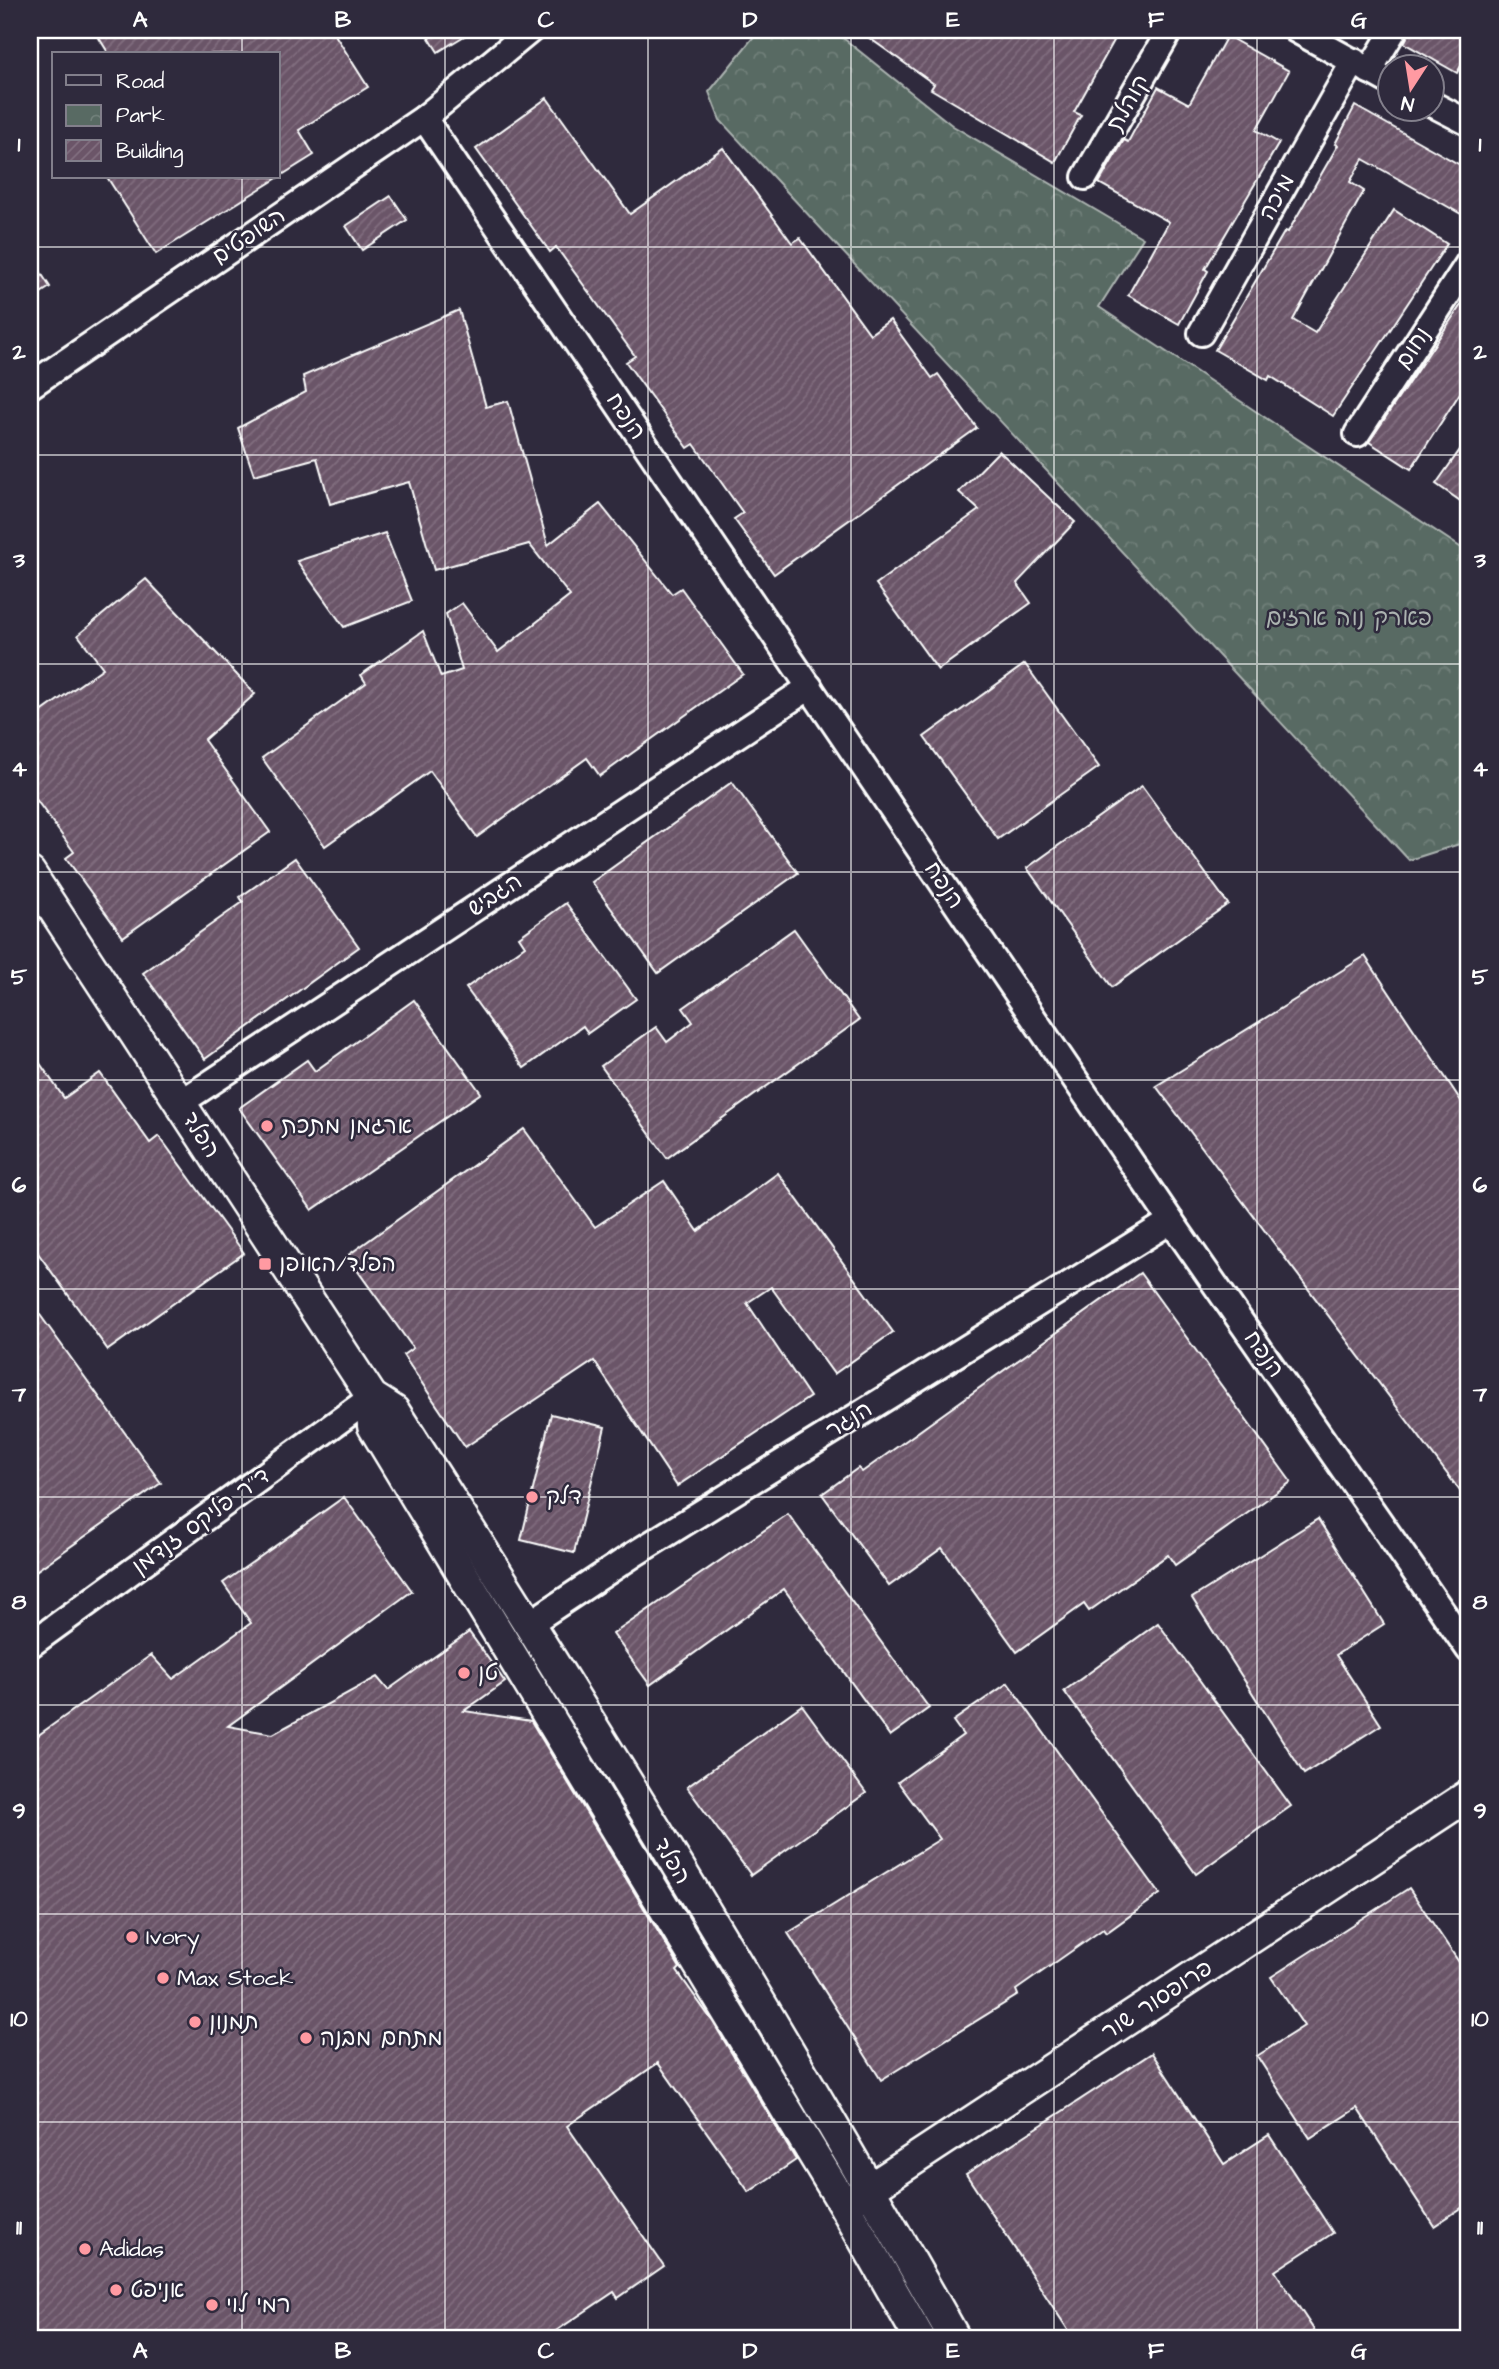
<svg xmlns="http://www.w3.org/2000/svg" width="1499" height="2369" font-family="'Architects Daughter','Playpen Sans Hebrew',sans-serif">
	<style>
		.park { fill: url(#park-crowns); stroke: #acb4b1; stroke-width: 2 }
		.building { fill: url(#building-hatch); stroke: #fff; stroke-width: 2 }
		.lines { fill: none; stroke-linecap: round; stroke-linejoin: round }
		.minor-casing { stroke: #fff; stroke-width: 30 }
		.tertiary-casing { stroke: #fff; stroke-width: 35 }
		.minor { stroke: #2f2a3d; stroke-width: 24 }
		.tertiary { stroke: #2f2a3d; stroke-width: 30 }
		.grid { fill: none; stroke: #fff; stroke-width: 2; stroke-opacity: 0.55 }
		.poi-dot { fill: #ff9aa2; stroke: #2f2a3d; stroke-width: 2.5 }
		.labels { text-anchor: middle; dominant-baseline: central; stroke-width: 5; stroke-linejoin: round; paint-order: stroke }
		.street-label { font-size: 23px; fill: #fff; stroke: #2f2a3d }
		.park-label { font-size: 23px; fill: #acb4b1; stroke: #2f2a3d }
		.poi-label { font-size: 23px; fill: #fff; stroke: #2f2a3d; text-anchor: start }
		.neatline { fill: none; stroke: #fff; stroke-width: 2.5 }
		.grid-label { font-size: 23px; text-anchor: middle; font-weight: bold; fill: #fff }
	</style>
	<defs>
		<pattern id="park-crowns" width="20" height="18" patternUnits="userSpaceOnUse" patternTransform="scale(1.75)"><rect width="20" height="18" fill="#586a63"/><path d="M2 6a3 3 0 1 1 6 0M12 15a3 3 0 1 1 6 0" fill="none" stroke="#71807a"/></pattern>
		<pattern id="building-hatch" width="6" height="6" patternUnits="userSpaceOnUse" patternTransform="scale(1.75)"><rect width="6" height="6" fill="#6b5568"/><path d="M-1 1l2-2M0 6l6-6M5 7l2-2" fill="none" stroke="#816e7f"/></pattern>
	</defs>
	<rect width="100%" height="100%" fill="#2f2a3d"/>
	<filter id="ink" filterUnits="userSpaceOnUse"><feTurbulence type="fractalNoise" baseFrequency=".0143" numOctaves="2"/><feDisplacementMap in="SourceGraphic" scale="14" xChannelSelector="R" yChannelSelector="G"/><feConvolveMatrix kernelMatrix="1 2 1 2 8 2 1 2 1" color-interpolation-filters="sRGB"/></filter>
	<g filter="url(#ink)">
		<polygon class="park" points="759,30 833,30 953,126 1143,238 1099,307 1469,553 1469,841 1409,860 720,120 709,92"/>
		<g class="building">
			<polygon points="94,30 332,30 368,87 299,130 314,155 156,254 107,177 278,177 278,54 109,54"/>
			<polygon points="424,30 474,30 438,52"/>
			<polygon points="858,30 1120,30 1074,112 1081,115 1055,162 931,89 934,84"/>
			<polygon points="1411,30 1469,30 1469,51 1457,73 1404,43"/>
			<polygon points="1227,36 1289,71 1256,130 1279,143 1205,269 1208,271 1179,324 1128,295 1169,222 1099,183 1124,140 1128,142 1158,87 1189,104"/>
			<polygon points="547,98 630,214 723,148 792,243 800,238 870,334 890,320 932,378 938,374 977,428 774,574 734,519 743,513 694,444 688,448 626,362 635,356 556,247 550,252 476,149"/>
			<polygon points="1355,106 1469,170 1469,200 1461,214 1363,159 1350,182 1364,191 1293,320 1315,333 1394,210 1447,244 1333,416 1270,376 1268,380 1215,350 1285,231 1288,232 1338,145 1335,144"/>
			<polygon points="391,196 407,220 362,250 346,226"/>
			<polygon points="30,256 50,287 30,300"/>
			<polygon points="1469,293 1469,379 1411,469 1369,442"/>
			<polygon points="459,310 486,407 508,401 548,545 600,504 672,594 681,588 743,674 600,776 587,758 477,837 430,771 325,846 262,758 366,683 361,675 423,631 441,677 462,670 446,614 462,603 498,652 570,596 529,544 434,570 409,482 330,504 317,458 254,475 238,428 306,392 303,376"/>
			<polygon points="1469,437 1469,507 1436,484"/>
			<polygon points="999,451 1075,522 1017,583 1031,603 938,670 876,584 979,510 959,492"/>
			<polygon points="385,533 412,601 344,627 297,561"/>
			<polygon points="146,579 255,694 204,740 270,832 123,937 66,858 74,852 30,791 30,720 103,668 78,635"/>
			<polygon points="1025,664 1099,767 998,839 924,737"/>
			<polygon points="732,782 798,873 658,973 592,882"/>
			<polygon points="1142,786 1228,904 1112,987 1027,868"/>
			<polygon points="295,858 359,947 205,1059 143,973 243,902 240,897"/>
			<polygon points="566,903 636,999 588,1033 583,1026 524,1068 466,988 525,946 519,937"/>
			<polygon points="794,929 859,1020 667,1158 601,1066 656,1027 667,1042 693,1022 683,1008"/>
			<polygon points="1365,956 1469,1113 1469,1503 1156,1086"/>
			<polygon points="414,1000 481,1093 312,1210 239,1108 307,1060 315,1071"/>
			<polygon points="30,1049 64,1098 100,1073 150,1143 159,1136 244,1253 108,1350 30,1242"/>
			<polygon points="524,1129 595,1227 664,1181 698,1231 778,1173 893,1332 834,1374 771,1287 747,1303 810,1397 677,1486 594,1361 465,1447 403,1355 413,1348 347,1256"/>
			<polygon points="1140,1273 1291,1482 1175,1565 1168,1555 1089,1611 1084,1604 1017,1652 942,1548 889,1586 822,1494 858,1468 862,1472"/>
			<polygon points="30,1301 161,1483 30,1575"/>
			<polygon points="551,1414 605,1427 574,1553 521,1540"/>
			<polygon points="344,1497 412,1591 228,1726 273,1734 377,1677 388,1690 469,1632 505,1682 464,1711 531,1721 680,1968 677,1971 713,2022 796,2160 749,2192 658,2063 567,2126 664,2266 618,2298 614,2292 544,2339 30,2339 30,1741 151,1655 173,1679 251,1623 223,1583"/>
			<polygon points="788,1514 929,1708 890,1736 784,1589 650,1685 613,1634"/>
			<polygon points="1318,1519 1384,1624 1336,1655 1381,1725 1304,1774 1192,1598"/>
			<polygon points="1158,1623 1291,1806 1196,1874 1064,1691"/>
			<polygon points="1008,1683 1160,1894 1106,1933 1103,1929 1016,1990 1018,1995 881,2080 788,1933 940,1839 898,1782 963,1735 953,1721"/>
			<polygon points="802,1705 866,1793 751,1875 687,1787"/>
			<polygon points="1409,1888 1469,1977 1469,2203 1434,2226 1357,2108 1310,2138 1257,2056 1304,2026 1271,1977"/>
			<polygon points="1152,2053 1224,2164 1269,2135 1333,2233 1275,2271 1320,2339 1074,2339 966,2174"/>
		</g>
		<g class="lines">
			<g class="minor-casing">
				<g id="minor">
					<polyline points="1296,30 1390,82"/>
					<polyline points="1369,71 1394,30"/>
					<polyline points="1432,104 1469,123"/>
					<polyline points="424,118 1171,1221 1469,1650"/>
					<polyline points="1085,177 1170,30"/>
					<polyline points="1201,333 1354,61"/>
					<polyline points="30,386 424,118 531,30"/>
					<polyline points="1357,434 1469,262"/>
					<polyline points="180,1103 810,687"/>
					<polyline points="529,1624 636,1553 1171,1221"/>
					<polyline points="30,1645 372,1397"/>
				</g>
			</g>
			<g class="tertiary-casing">
				<g id="tertiary">
					<path d="M30,873L372,1397L394,1411C589,1715 778,2024 955,2339"/>
					<polyline points="372,1397 373,1426 844,2205 920,2339"/>
					<polyline points="854,2199 1469,1795"/>
				</g>
			</g>
			<use href="#minor" class="minor"/>
			<use href="#tertiary" class="tertiary"/>
		</g>
	</g>
	<path class="grid" d="M242,30V54M445,30V2339M648,30V2339M851,30V2339M1054,30V2339M1257,30V2339M242,177V2339M30,247H1469M30,455H1469M30,664H1469M30,872H1469M30,1080H1469M30,1289H1469M30,1497H1469M30,1705H1469M30,1914H1469M30,2122H1469"/>
	<g class="poi-dot">
		<circle cx="267" cy="1126" r="7"/>
		<rect x="258" y="1257" width="14" height="14" rx="3.5"/>
		<circle cx="532" cy="1497" r="7"/>
		<circle cx="464" cy="1673" r="7"/>
		<circle cx="132" cy="1937" r="7"/>
		<circle cx="163" cy="1978" r="7"/>
		<circle cx="195" cy="2022" r="7"/>
		<circle cx="306" cy="2038" r="7"/>
		<circle cx="85" cy="2249" r="7"/>
		<circle cx="116" cy="2290" r="7"/>
		<circle cx="212" cy="2305" r="7"/>
	</g>
	<g class="labels">
		<g class="street-label">
			<text transform="translate(1128 103) rotate(-60)">קוהלת</text>
			<text transform="translate(1277 197) rotate(-61)">מיכה</text>
			<text transform="translate(249 236) rotate(-34)">השופטים</text>
			<text transform="translate(1413 348) rotate(-57)">נחום</text>
			<text transform="translate(626 416) rotate(56)">הנפח</text>
			<text transform="translate(944 885) rotate(56)">הנפח</text>
			<text transform="translate(495 895) rotate(-33)">הגביש</text>
			<text transform="translate(201 1135) rotate(57)">הפלד</text>
			<text transform="translate(1264 1354) rotate(55)">הנפח</text>
			<text transform="translate(849 1420) rotate(-32)">הנגר</text>
			<text transform="translate(201 1521) rotate(-36)">ד''ר פליקס זנדמן</text>
			<text transform="translate(672 1861) rotate(59)">הפלד</text>
			<text transform="translate(1157 2000) rotate(-33)">פרופסור שור</text>
		</g>
		<g class="park-label">
			<text x="1349" y="618">פארק נוה ארזים</text>
		</g>
		<g class="poi-label">
			<text x="281" y="1126">ארגמן מתכת</text>
			<text x="279" y="1264">הפלד/האופן</text>
			<text x="546" y="1497">דלק</text>
			<text x="478" y="1673">טן</text>
			<text x="146" y="1937">Ivory</text>
			<text x="177" y="1978">Max Stock</text>
			<text x="209" y="2022">תמנון</text>
			<text x="320" y="2038">מתחם מבנה</text>
			<text x="99" y="2249">Adidas</text>
			<text x="130" y="2290">אניפט</text>
			<text x="226" y="2305">רמי לוי</text>
		</g>
	</g>
	<rect width="1499" height="2369" fill="none" stroke="#2f2a3d" stroke-width="77"/>
	<rect x="52" y="52" width="228" height="126" fill="#2f2a3d" stroke="#827f8b" stroke-width="2"/>
	<rect x="66" y="75" width="35" height="10" fill="#2f2a3d" stroke="#827f8b" stroke-width="2"/>
	<text x="116" y="88" font-size="21" fill="#ffffff">Road</text>
	<rect x="66" y="105" width="35" height="21" fill="url(#park-crowns)" stroke="#827f8b" stroke-width="2"/>
	<text x="116" y="122" font-size="21" fill="#ffffff">Park</text>
	<rect x="66" y="140" width="35" height="21" fill="url(#building-hatch)" stroke="#827f8b" stroke-width="2"/>
	<text x="116" y="158" font-size="21" fill="#ffffff">Building</text>
	<g transform="translate(1411 88) rotate(192)"><circle r="33" fill="#2f2a3d" stroke="#827f8b" stroke-width="2"/>
	<path d="M0-5L12 26L0 18L-12 26Z" fill="#ff9aa2"/>
	<text y="-10" font-size="19" font-weight="bold" text-anchor="middle" fill="#ffffff">N</text>
	</g>
	<rect x="38" y="38" width="1422" height="2292" class="neatline"/>
	<g class="grid-label">
		<text x="140" y="27">A</text>
		<text x="343" y="27">B</text>
		<text x="546" y="27">C</text>
		<text x="750" y="27">D</text>
		<text x="953" y="27">E</text>
		<text x="1156" y="27">F</text>
		<text x="1359" y="27">G</text>
		<text x="19" y="151">1</text>
		<text x="1480" y="151">1</text>
		<text x="19" y="359">2</text>
		<text x="1480" y="359">2</text>
		<text x="19" y="567">3</text>
		<text x="1480" y="567">3</text>
		<text x="19" y="776">4</text>
		<text x="1480" y="776">4</text>
		<text x="19" y="984">5</text>
		<text x="1480" y="984">5</text>
		<text x="19" y="1192">6</text>
		<text x="1480" y="1192">6</text>
		<text x="19" y="1401">7</text>
		<text x="1480" y="1401">7</text>
		<text x="19" y="1609">8</text>
		<text x="1480" y="1609">8</text>
		<text x="19" y="1818">9</text>
		<text x="1480" y="1818">9</text>
		<text x="19" y="2026">10</text>
		<text x="1480" y="2026">10</text>
		<text x="19" y="2234">11</text>
		<text x="1480" y="2234">11</text>
		<text x="140" y="2358">A</text>
		<text x="343" y="2358">B</text>
		<text x="546" y="2358">C</text>
		<text x="750" y="2358">D</text>
		<text x="953" y="2358">E</text>
		<text x="1156" y="2358">F</text>
		<text x="1359" y="2358">G</text>
	</g>
</svg>
